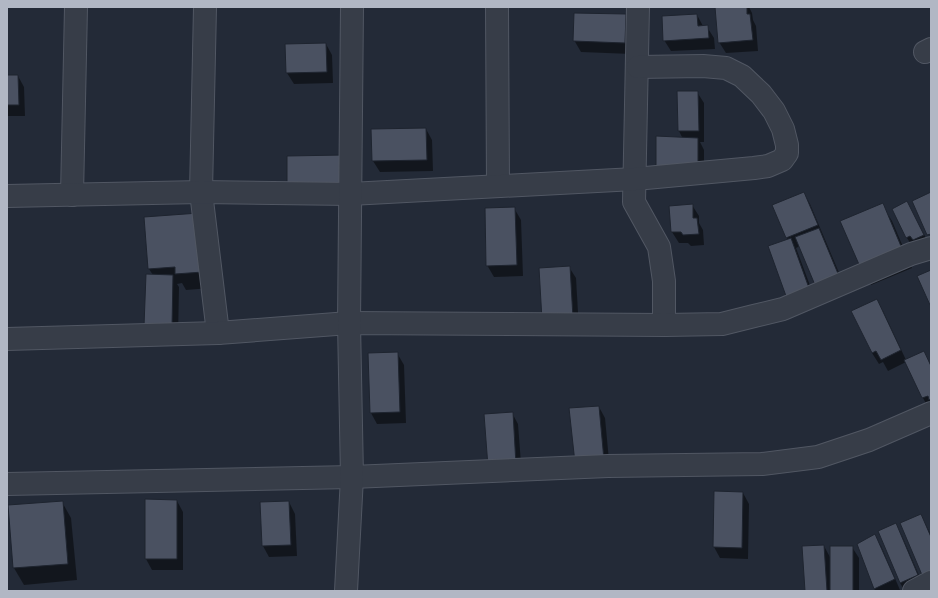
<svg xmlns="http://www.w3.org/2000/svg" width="938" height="598" font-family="'Work Sans',sans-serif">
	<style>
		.shadow { fill: #0007 }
		.building { fill: #4a5161; stroke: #1e242f }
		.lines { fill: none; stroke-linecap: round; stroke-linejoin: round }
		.minor-casing { stroke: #515763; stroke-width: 24 }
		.minor { stroke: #373d48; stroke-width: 22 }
	</style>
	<rect width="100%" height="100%" fill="#232a37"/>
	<g class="shadow">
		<polygon points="716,7 749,7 752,13 753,20 756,26 758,51 726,53 719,42"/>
		<polygon points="626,15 632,27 631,54 581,52 574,40"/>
		<polygon points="697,15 703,26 707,27 714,38 715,49 671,51 664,40"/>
		<polygon points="326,44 332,55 333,83 294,84 287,73"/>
		<polygon points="7,76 18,76 24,87 25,116 7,116"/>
		<polygon points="678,92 697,92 704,103 704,142 700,142 704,150 704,182 679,131"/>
		<polygon points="426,129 432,140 433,171 380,172 373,161"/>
		<polygon points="804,193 810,204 845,287 800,246 796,248 815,299 793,307 788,240 787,238"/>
		<polygon points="907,202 913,213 930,246 914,249 907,238 893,209"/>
		<polygon points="692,205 699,216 699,223 703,230 704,245 691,246 688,243 679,243 672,232 670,207"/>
		<polygon points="882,205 892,221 912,268 871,285 862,269"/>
		<polygon points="514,208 521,220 523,276 494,277 487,265"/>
		<polygon points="198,214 211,288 186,290 182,283 177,284 179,287 178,338 153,275 149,269"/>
		<polygon points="569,267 576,278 579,329 550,330"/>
		<polygon points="853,311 883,311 906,360 923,352 931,366 931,408 929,409 923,398 906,362 888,371 883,362 879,364 872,353"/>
		<polygon points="397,353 404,365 406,423 377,424 371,413"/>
		<polygon points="599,407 605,418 610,471 582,473"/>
		<polygon points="512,413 518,424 522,476 496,477"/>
		<polygon points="743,493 749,504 748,559 720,558 714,547"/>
		<polygon points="177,501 183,512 183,570 152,570 146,559"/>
		<polygon points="62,502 71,518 77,580 24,585 14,568 9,506"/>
		<polygon points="289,502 295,514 297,556 269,557 263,546"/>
		<polygon points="921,515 931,535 931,585"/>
		<polygon points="896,525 902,536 924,587 905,591 900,583"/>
		<polygon points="874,535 881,546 900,590 899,591 876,591 874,589"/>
		<polygon points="824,546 831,559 852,547 859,558 859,591 806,591"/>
	</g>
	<g class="building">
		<polygon points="715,7 747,7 747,14 750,14 753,40 718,43"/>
		<polygon points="574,13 626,14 625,43 573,41"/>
		<polygon points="697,14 698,26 708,25 709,38 663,41 662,16"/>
		<polygon points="326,43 327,72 286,73 285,44"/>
		<polygon points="7,75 18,75 19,105 7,105"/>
		<polygon points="677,91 698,91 699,131 678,131"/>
		<polygon points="426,128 427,160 372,161 371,129"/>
		<polygon points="656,136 698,138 698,171 656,171"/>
		<polygon points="343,155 344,185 287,186 287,156"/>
		<polygon points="804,192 818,225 786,238 772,205"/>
		<polygon points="931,192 931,234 927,235 912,201"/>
		<polygon points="907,201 924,235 913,240 910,236 906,238 892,209"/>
		<polygon points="883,203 903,251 861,269 840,221"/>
		<polygon points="693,204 693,218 697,218 699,234 683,235 681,232 671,232 669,206"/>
		<polygon points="515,207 517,265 486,266 485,208"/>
		<polygon points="199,213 203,272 175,274 175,267 148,269 144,217"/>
		<polygon points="819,228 839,276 815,285 795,237"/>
		<polygon points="791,238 809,288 786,296 768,246"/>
		<polygon points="570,266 573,318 542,320 539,268"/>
		<polygon points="931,270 931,305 930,305 917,276"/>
		<polygon points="146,274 173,275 172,327 144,326"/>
		<polygon points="877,299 901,350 881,360 876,351 872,353 851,311"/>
		<polygon points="924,351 931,366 931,399 929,400 928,396 922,398 904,360"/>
		<polygon points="398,352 400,412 370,413 368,353"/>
		<polygon points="599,406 604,460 575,463 569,408"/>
		<polygon points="513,412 516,465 488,467 484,414"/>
		<polygon points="714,491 743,492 742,548 713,547"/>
		<polygon points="145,499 177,500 177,559 145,559"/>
		<polygon points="63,501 68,564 13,568 8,505"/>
		<polygon points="289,501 291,545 262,546 260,502"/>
		<polygon points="921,514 931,537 931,571 922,575 900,523"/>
		<polygon points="896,523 918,575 900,583 878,531"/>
		<polygon points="875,534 895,579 874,589 857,544"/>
		<polygon points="824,545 827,591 805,591 802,546"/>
		<rect x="830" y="546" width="23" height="45"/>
	</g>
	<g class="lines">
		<g class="minor-casing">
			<g id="minor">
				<polyline points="205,7 201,192 218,333"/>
				<polyline points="497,7 498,186"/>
				<polyline points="638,7 634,202 659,247 664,281 664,325"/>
				<polyline points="925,52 931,49"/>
				<polyline points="72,195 76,7"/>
				<polyline points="7,196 201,192 350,194 635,179 754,168 768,166 782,160 787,153 787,145 783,129 774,111 761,94 742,76 726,68 703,66 638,67"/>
				<polyline points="7,339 218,333 349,323 665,325 722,324 754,316 783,309 911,254 931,248"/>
				<polyline points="7,484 352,477 608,466 762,464 818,457 869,440 931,413"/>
				<polyline points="346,591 352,477 349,323 352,7"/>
				<polyline points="914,591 931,582"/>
			</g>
		</g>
		<use href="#minor" class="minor"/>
	</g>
	<rect width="938" height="598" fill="none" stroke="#b1b7c4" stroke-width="16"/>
</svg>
